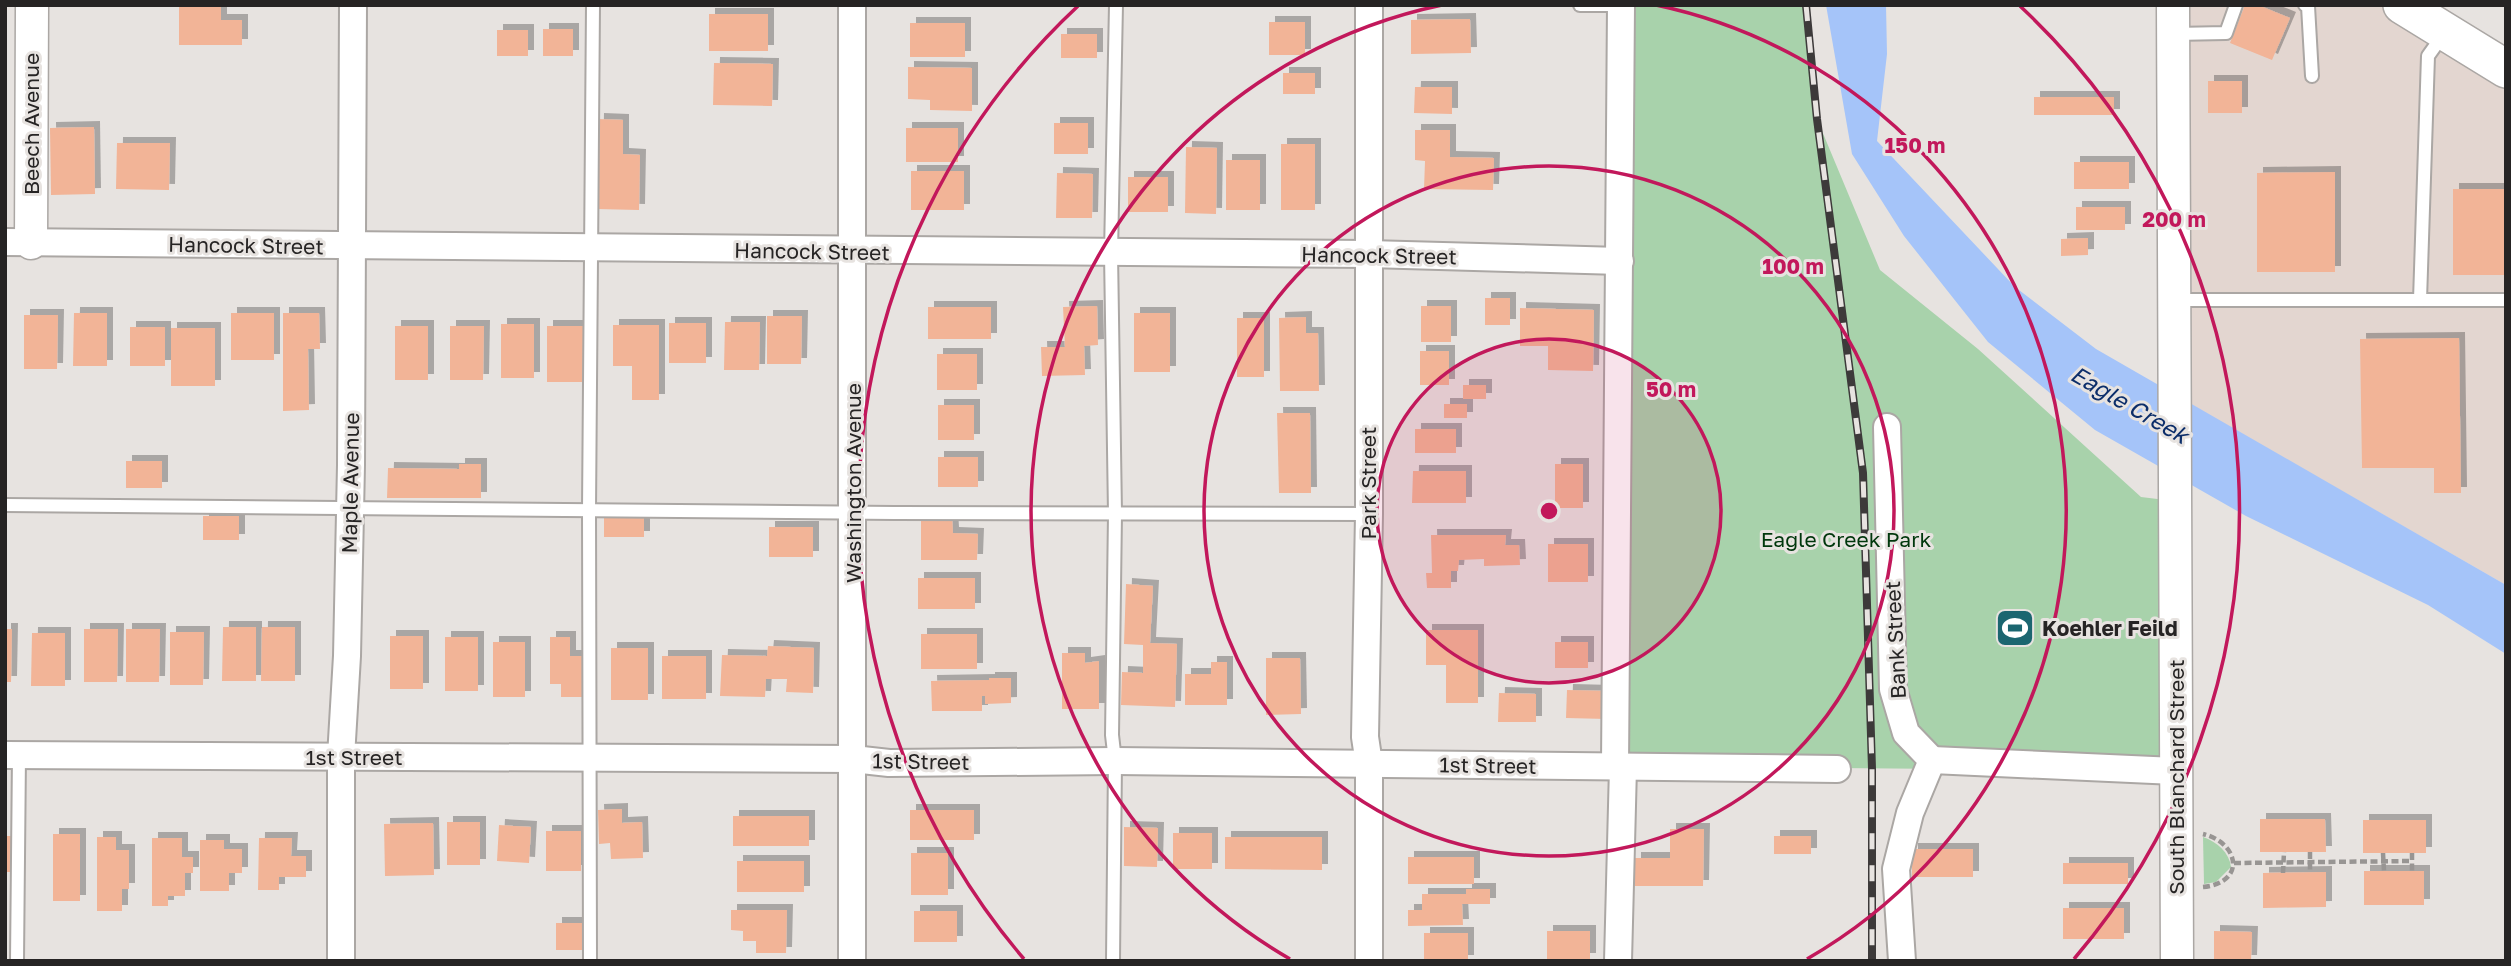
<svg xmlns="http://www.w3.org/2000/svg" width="2511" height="966" font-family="'Golos Text',sans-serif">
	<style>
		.built { fill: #e3d6d0 }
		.green { fill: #a8d2ab }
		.water { fill: #a5c4f9 }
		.building { fill: #f2b497; filter: url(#shadow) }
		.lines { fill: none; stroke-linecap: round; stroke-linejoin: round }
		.service-casing { stroke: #aba7a4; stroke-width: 16 }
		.minor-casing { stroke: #aba7a4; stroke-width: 30 }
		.tertiary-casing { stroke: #aba7a4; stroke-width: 35 }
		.secondary-casing { stroke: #aba7a4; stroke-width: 40 }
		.path { stroke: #989593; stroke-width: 4.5; stroke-dasharray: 7 3.5; stroke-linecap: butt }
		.service { stroke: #fff; stroke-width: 12 }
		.minor { stroke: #fff; stroke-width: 26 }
		.tertiary { stroke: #fff; stroke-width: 32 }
		.secondary { stroke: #fff; stroke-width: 37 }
		.rail-casing { stroke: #3d3a3a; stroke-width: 8 }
		.rail { stroke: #e7e3e0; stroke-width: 5; stroke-dasharray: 16; stroke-linecap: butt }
		.ring { fill: none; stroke: #c2185b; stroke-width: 3.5 }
		.labels { text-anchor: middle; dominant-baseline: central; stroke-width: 6; stroke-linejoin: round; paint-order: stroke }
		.street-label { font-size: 21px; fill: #262424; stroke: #e7e3e0 }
		.park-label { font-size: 21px; fill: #00370c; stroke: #e7e3e0 }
		.poi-label { font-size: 21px; font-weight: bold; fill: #262424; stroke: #e7e3e0; text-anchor: start }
		.water-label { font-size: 23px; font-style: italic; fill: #0c2e6a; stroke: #e7e3e0 }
		.centre { fill: #c2185b; stroke: #e7e3e0; stroke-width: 3.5 }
		.ring-label { font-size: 21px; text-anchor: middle; font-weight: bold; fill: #c2185b; stroke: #e7e3e0; stroke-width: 6; stroke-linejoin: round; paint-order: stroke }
	</style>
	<defs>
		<filter id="shadow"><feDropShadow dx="6" dy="-6" stdDeviation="0" flood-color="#0004"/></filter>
	</defs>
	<rect width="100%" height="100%" fill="#e7e3e0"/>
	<polygon class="built" points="2173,5 2423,5 2506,69 2506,585 2185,401"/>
	<g class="green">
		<polygon points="1619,5 1806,5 1817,119 1880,270 1978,349 2141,497 2174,501 2175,771 1615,766"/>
		<path d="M2203,837C2217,842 2229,852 2231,867L2216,882L2204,884Z"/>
	</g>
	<polygon class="water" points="1826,5 1886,5 1887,54 1877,141 2015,287 2096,349 2506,585 2506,654 2428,605 2246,516 2095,430 1988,342 1904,236 1852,154"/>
	<g class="building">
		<polygon points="179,5 221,5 221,20 242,20 242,45 179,45"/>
		<polygon points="2245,5 2258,5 2290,18 2272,60 2230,43"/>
		<rect x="709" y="14" width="59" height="37"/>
		<polygon points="1470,19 1471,53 1411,54 1411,20"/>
		<rect x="1269" y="22" width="36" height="33"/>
		<rect x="910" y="23" width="55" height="34"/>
		<rect x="543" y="29" width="30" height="27"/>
		<rect x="497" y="30" width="31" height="26"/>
		<rect x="1061" y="34" width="36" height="24"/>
		<polygon points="714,63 773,64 772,106 713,105"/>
		<polygon points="908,67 972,68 972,111 930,110 930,100 908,99"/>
		<rect x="1283" y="73" width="32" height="21"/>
		<rect x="2208" y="81" width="34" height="32"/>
		<polygon points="1415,87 1452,87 1452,114 1414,113"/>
		<rect x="2034" y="97" width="80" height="18"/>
		<polygon points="598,119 623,120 623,154 640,155 639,210 596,209"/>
		<rect x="1054" y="123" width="34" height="31"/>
		<polygon points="94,127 95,194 51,195 50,128"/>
		<rect x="906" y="128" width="52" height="34"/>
		<polygon points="1415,130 1450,130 1450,157 1494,158 1493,190 1424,189 1425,161 1415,160"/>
		<polygon points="117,143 170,143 169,190 116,189"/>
		<rect x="1281" y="144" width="34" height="66"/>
		<polygon points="1186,147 1217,148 1216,214 1185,213"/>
		<rect x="1226" y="160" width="34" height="50"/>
		<rect x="2074" y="162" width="55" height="27"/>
		<rect x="911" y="171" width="53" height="39"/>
		<polygon points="2335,172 2335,272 2257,272 2257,173"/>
		<polygon points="1057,173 1093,174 1092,218 1056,218"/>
		<rect x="1128" y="177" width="40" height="35"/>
		<rect x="2453" y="189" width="53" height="86"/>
		<rect x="2076" y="207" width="49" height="23"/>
		<polygon points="2088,238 2088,255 2061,256 2061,239"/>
		<rect x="1485" y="298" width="25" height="27"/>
		<polygon points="1097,306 1098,345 1084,346 1085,375 1042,376 1041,347 1065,347 1063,307"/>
		<rect x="1421" y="306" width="30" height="36"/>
		<rect x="928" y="307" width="63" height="32"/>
		<polygon points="1520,308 1594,310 1593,371 1548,370 1548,346 1520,346"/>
		<polygon points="74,313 107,313 107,366 73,366"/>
		<rect x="231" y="313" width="43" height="47"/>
		<polygon points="283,313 319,313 320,349 308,349 309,410 283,411"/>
		<rect x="1134" y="313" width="36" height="59"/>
		<polygon points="24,315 58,315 57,369 24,369"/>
		<polygon points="767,316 802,316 801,364 767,364"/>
		<polygon points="1306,317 1306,333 1318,333 1319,391 1280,391 1279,318"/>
		<rect x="1237" y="318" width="27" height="59"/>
		<polygon points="725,322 760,322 759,370 724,370"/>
		<rect x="669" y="323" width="37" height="40"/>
		<rect x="501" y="324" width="33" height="54"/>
		<polygon points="613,325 659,325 659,400 632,400 632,366 613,366"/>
		<rect x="395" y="326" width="33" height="54"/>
		<polygon points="450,326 484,326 483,380 450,380"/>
		<polygon points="547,326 584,326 583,382 547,382"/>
		<rect x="130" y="327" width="35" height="39"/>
		<rect x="171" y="328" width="44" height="58"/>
		<polygon points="2459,338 2461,493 2434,493 2434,468 2362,468 2360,339"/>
		<rect x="1420" y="351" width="29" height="34"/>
		<rect x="937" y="354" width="40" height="36"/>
		<rect x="1463" y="385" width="23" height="14"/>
		<rect x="1444" y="404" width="23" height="14"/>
		<rect x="938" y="405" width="36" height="35"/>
		<polygon points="1277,413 1310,413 1311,493 1279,493"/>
		<rect x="1415" y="429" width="41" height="24"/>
		<rect x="938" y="457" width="40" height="30"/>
		<rect x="126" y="461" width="36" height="27"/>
		<polygon points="459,464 481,464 481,498 387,498 388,468 459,469"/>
		<rect x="1555" y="464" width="28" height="44"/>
		<polygon points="1413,471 1466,471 1466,503 1412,503"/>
		<rect x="203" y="516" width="36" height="24"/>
		<rect x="604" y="516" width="40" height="21"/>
		<polygon points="921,516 952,517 953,533 978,534 977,560 921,560"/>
		<rect x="769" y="527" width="44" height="30"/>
		<polygon points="1431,535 1506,535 1505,545 1519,545 1520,565 1484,566 1484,559 1459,560 1458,571 1451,571 1451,588 1427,588 1426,573 1432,573"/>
		<rect x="1548" y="544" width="40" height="38"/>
		<rect x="918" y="578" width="57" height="31"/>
		<polygon points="1126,584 1153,586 1150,643 1177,644 1175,707 1121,705 1122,672 1143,673 1143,645 1124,644"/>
		<polygon points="223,627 256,627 256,681 222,681"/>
		<polygon points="262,627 295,627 295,681 261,681"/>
		<polygon points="5,629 12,629 11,682 5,682"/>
		<polygon points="84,629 118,629 117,682 84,682"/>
		<polygon points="126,629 160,629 159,682 126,682"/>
		<polygon points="1426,630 1478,630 1478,703 1446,703 1446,665 1426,665"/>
		<polygon points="170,632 204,632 203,685 170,685"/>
		<polygon points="32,633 65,633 65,686 31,686"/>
		<rect x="921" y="634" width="56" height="35"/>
		<rect x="390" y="636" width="33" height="53"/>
		<rect x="445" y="637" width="33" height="54"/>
		<polygon points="550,637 570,637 570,656 588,656 588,697 561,697 561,684 550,684"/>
		<rect x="493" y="642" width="32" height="55"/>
		<rect x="1555" y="642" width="33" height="26"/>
		<polygon points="768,646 814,648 813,693 786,692 787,679 766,679 765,697 720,696 722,655 767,656"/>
		<rect x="611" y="648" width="37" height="52"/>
		<polygon points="1062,653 1085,653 1085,663 1099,661 1099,709 1062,709"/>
		<rect x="662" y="656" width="44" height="43"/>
		<polygon points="1266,658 1300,658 1301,714 1266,715"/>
		<polygon points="1211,662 1227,662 1227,705 1185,705 1185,674 1211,674"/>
		<polygon points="989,678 1011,678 1011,703 985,704 985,696 982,696 982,711 932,711 931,681 989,680"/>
		<polygon points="1567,690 1607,691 1607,719 1566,718"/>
		<polygon points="1499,693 1536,694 1536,722 1498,722"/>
		<polygon points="622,809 622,823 642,822 643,858 611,859 610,843 599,844 598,810"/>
		<rect x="910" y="810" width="64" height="30"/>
		<rect x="733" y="816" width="76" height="30"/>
		<polygon points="2260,819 2325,819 2326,852 2260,852"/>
		<rect x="2363" y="820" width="63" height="33"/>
		<rect x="447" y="822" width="33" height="43"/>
		<polygon points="433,823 434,875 385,876 384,824"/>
		<polygon points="499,825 531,827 529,863 497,861"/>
		<polygon points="1124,827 1158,828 1157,867 1124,866"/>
		<polygon points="1670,829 1704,829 1703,886 1635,886 1635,858 1670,858"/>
		<rect x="546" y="831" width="35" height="40"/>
		<rect x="1173" y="833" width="39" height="36"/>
		<rect x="53" y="834" width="27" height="67"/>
		<rect x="5" y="836" width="9" height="36"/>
		<rect x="1774" y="836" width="37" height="18"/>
		<polygon points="97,837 116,837 116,850 129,850 129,889 122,889 122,911 97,911"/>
		<polygon points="1225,837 1322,837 1322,870 1225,869"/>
		<polygon points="152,838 182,838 182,857 193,857 193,873 185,873 185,896 168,896 168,906 152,906"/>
		<polygon points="259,838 292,838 291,856 306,856 306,877 279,877 279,890 258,890"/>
		<polygon points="200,840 224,840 224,849 242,849 242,873 229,873 229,891 200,891"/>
		<rect x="1912" y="849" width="61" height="28"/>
		<rect x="911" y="853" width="37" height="42"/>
		<rect x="1408" y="857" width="66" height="27"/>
		<rect x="737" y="861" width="67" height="31"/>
		<rect x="2063" y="863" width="65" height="21"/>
		<rect x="2364" y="871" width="60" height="34"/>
		<polygon points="2326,872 2326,907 2263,908 2263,873"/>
		<polygon points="1466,889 1490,889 1490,904 1462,904 1463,925 1408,926 1408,910 1422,910 1422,894 1466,894"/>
		<rect x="2063" y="908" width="61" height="31"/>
		<polygon points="731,910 787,910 786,953 756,953 756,941 743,941 743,931 731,930"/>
		<rect x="914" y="911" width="43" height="31"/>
		<rect x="556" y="923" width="26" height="27"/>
		<rect x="1547" y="931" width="43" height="28"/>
		<polygon points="2214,931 2252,932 2251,961 2214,961"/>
		<rect x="1424" y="933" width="44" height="28"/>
	</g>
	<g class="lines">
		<g class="service-casing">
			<g id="service">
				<polyline points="1580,5 1621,5"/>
				<polyline points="2305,5 2308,6 2312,76"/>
				<polyline points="2174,34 2226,33 2236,5"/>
				<polyline points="2175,300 2506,300"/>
				<polyline points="2420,300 2428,56 2443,35"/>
				<polyline points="5,505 894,513 1369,514"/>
				<polyline points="17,961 19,755"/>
				<polyline points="590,961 589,510 593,5"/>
				<polyline points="1113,961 1115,761 1112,735 1115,514 1111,253 1116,5"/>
			</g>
		</g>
		<g class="minor-casing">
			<g id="minor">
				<polyline points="1369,5 1369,514 1365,737 1369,764 1369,961"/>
				<polyline points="5,242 1369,254 1620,261"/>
				<polyline points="1887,427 1893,689 1906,733 1932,760 1910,813 1896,869 1902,961"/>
				<polyline points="5,755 853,759 889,763 1115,761 1837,769"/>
				<polyline points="1932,760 2175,771"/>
				<polyline points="1615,766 1621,5"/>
				<polyline points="341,961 341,757 347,656 351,465 353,5"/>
				<polyline points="852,961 852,5"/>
				<polyline points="1618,961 1623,767"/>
			</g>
		</g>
		<g class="tertiary-casing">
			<g id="tertiary">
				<polyline points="2173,5 2177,961"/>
				<polyline points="31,243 32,5"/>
			</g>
		</g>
		<g class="secondary-casing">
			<polyline id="secondary" points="2402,5 2506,69"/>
		</g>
		<g class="path">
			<polyline points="2310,852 2310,872"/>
			<polyline points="2383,853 2384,871"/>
			<polyline points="2412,853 2412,871"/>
			<polyline points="2234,863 2412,861"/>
			<polyline points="2283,873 2284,852"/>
			<path d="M2203,887C2246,883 2240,843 2203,834"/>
		</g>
		<use href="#service" class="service"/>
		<use href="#minor" class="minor"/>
		<use href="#tertiary" class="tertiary"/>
		<use href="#secondary" class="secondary"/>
		<g class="rail-casing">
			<polyline id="rail" points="1806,5 1817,119 1863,473 1872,769 1872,961"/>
		</g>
		<use href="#rail" class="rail"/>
	</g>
	<circle cx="1549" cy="511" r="172" fill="#c2185b" fill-opacity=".12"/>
	<g class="ring">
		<circle cx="1549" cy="511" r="172"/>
		<circle cx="1549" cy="511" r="345"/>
		<path d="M1290 959A517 517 0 0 1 1442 5M1656 5A517 517 0 0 1 1807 959"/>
		<path d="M1024 959A690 690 0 0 1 1078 6M2020 6A690 690 0 0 1 2074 959"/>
	</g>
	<defs>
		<g id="stadium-square" transform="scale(2.0125)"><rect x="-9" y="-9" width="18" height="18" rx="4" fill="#1b6670" stroke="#e7e3e0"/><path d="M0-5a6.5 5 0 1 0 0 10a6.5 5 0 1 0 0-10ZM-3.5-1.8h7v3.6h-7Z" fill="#fff"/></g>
	</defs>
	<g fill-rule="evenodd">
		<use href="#stadium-square" x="2015" y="628"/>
	</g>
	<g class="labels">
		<g class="street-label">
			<text transform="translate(31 124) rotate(-90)">Beech Avenue</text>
			<text transform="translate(246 245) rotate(1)">Hancock Street</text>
			<text transform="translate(812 251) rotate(1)">Hancock Street</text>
			<text transform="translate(1379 255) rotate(1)">Hancock Street</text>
			<text transform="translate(350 483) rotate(-89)">Maple Avenue</text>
			<text transform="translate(853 483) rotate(-90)">Washington Avenue</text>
			<text transform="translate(1368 483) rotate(-90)">Park Street</text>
			<text transform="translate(1895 640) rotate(-93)">Bank Street</text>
			<text x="354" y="757">1st Street</text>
			<text transform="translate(921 761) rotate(1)">1st Street</text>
			<text transform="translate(1488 765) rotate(1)">1st Street</text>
			<text transform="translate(2176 777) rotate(-90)">South Blanchard Street</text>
		</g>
		<g class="park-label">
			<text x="1846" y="539">Eagle Creek Park</text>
		</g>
		<g class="poi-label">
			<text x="2042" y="628">Koehler Feild</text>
		</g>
		<g class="water-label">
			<text transform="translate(2130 404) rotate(30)">Eagle Creek</text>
		</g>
	</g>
	<circle cx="1549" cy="511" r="10" class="centre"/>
	<g class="ring-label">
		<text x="1915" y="153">150 m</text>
		<text x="2174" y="227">200 m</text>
		<text x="1793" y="274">100 m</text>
		<text x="1671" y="397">50 m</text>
	</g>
	<rect width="2511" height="966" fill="none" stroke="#262424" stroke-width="14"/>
</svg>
